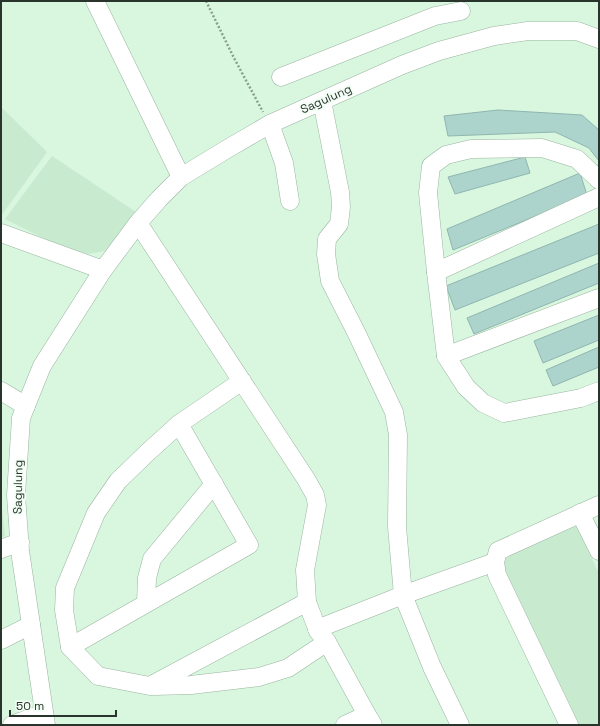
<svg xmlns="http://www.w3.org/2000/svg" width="600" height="726" font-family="'Space Grotesk',sans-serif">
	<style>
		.built { fill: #c8eacf }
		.building { fill: #acd3cc; stroke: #8fb6af }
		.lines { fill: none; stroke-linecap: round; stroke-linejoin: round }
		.minor-casing { stroke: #9ab5a0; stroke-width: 19 }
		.path { stroke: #8a9f8f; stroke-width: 2.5; stroke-dasharray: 2 2; stroke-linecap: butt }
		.minor { stroke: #fff; stroke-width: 18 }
		.labels { text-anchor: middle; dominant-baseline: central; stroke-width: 4; stroke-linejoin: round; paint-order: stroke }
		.street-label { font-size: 12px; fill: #29342c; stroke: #f3fef5 }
	</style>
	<rect width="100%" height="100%" fill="#d9f6df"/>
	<g class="built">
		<polygon points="1,107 47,152 1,216"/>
		<polygon points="52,156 139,214 105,251 88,254 61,247 5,219"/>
		<polygon points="1,501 5,536 1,538"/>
		<polygon points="576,526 599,573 599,725 578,725 498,562"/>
	</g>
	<g class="building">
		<polygon points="498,110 582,115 599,130 599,161 589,148 555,132 448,136 444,116"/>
		<polygon points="525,157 530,173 455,194 448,177"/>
		<polygon points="580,173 587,195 453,250 447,229"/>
		<polygon points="599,224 599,253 455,310 446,286"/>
		<polygon points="599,263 599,283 474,334 467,318"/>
		<polygon points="599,315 599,340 543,363 534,341"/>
		<polygon points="599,347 599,367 553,386 546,370"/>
	</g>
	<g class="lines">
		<g class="minor-casing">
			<g id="minor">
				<polyline points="95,1 181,177"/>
				<polyline points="281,77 435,16 461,11"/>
				<polyline points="322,101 340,192 341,207 339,224 327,239 326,254 330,281 356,332 394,412 398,435 397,527 403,595 432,667 460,725"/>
				<polyline points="270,124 284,163 290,201"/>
				<polyline points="599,180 577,159 542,148 471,149 446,155 431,166 428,193 436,272 446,356 466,387 483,403 504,413 581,398 599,391"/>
				<polyline points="138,223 306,479 315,495 317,505 305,570 307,602 318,631 327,642 367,715 373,725"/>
				<polyline points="1,233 103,270"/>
				<polyline points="436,272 599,197"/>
				<polyline points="446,356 599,298"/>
				<polyline points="242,381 179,424 148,452 118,481 96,513 65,588 64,610 70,647 98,676 150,686 307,602"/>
				<polyline points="1,391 26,406"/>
				<polyline points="580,513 599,551"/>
				<polyline points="1,549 20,542"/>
				<polyline points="146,603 147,578 152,559 214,484"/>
				<polyline points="317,629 403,595 495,562"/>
				<polyline points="1,640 31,625"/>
				<polyline points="70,647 249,545 179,424"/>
				<polyline points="154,686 191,685 259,677 288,668 327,642"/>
				<polyline points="12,725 44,713"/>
				<polyline points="46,725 20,551 16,495 21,418 42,366 103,270 138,223 159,199 181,177 227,149 270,124 402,65 439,51 494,36 528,31 577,31 599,39"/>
				<polyline points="345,725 367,715"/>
				<polyline points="569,725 497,575 495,562 498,551 599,505"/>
			</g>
		</g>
		<polyline class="path" points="206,1 234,58 263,112"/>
		<use href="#minor" class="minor"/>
	</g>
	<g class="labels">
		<g class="street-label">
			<text transform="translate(326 99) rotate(-24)">Sagulung</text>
			<text transform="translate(18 487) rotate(-89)">Sagulung</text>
		</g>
	</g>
	<rect width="600" height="726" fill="none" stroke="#29342c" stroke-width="4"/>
	<path d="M10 710v6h106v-6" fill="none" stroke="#29342c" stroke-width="2"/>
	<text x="16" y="710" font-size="12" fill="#29342c" stroke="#f3fef5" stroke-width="3" paint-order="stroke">50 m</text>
</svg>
